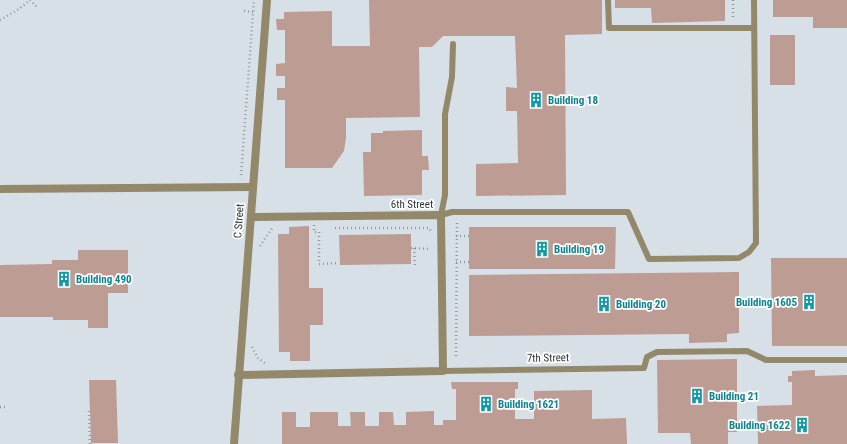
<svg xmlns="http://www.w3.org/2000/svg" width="847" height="444" font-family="'Roboto Condensed',sans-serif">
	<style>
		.building { fill: #bd9c94 }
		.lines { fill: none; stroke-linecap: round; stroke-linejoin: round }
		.path { stroke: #949ba0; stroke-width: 2.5; stroke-dasharray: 1 3; stroke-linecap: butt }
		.service { stroke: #93886a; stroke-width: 6 }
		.minor { stroke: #93886a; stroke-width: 8 }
		.labels { text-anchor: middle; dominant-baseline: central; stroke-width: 3.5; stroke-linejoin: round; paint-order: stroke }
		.culture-label { font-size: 11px; font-weight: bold; fill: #0d838f; stroke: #fff; text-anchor: start }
		.street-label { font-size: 11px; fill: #303436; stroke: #fff }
	</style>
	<rect width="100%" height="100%" fill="#d7e0e7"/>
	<g class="building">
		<polygon points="369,0 602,0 602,34 565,35 566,195 476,196 476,164 518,163 517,111 506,111 506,87 517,88 515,36 443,36 432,47 419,47 420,117 346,118 346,138 344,151 332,168 285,168 285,100 277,100 277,88 285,88 285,76 276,76 276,64 285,63 285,30 277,30 276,19 284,19 284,12 332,11 332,46 370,46"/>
		<polygon points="615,0 725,0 725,21 652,23 651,8 615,8"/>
		<polygon points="773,0 847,0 847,28 813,28 813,17 773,17"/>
		<rect x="770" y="35" width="25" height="50"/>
		<polygon points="422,130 422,156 428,156 429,170 422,170 422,195 364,196 363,152 371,152 371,133 383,133 383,131"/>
		<polygon points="309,226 309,288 323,288 323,325 310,325 310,361 290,361 290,352 279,352 278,234 289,234 289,227"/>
		<polygon points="469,227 616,227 615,269 469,269"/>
		<polygon points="411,234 411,264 340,265 339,235"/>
		<polygon points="78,250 128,250 128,293 108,293 108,328 88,328 88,320 53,320 53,317 0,317 0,265 52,264 52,260 78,260"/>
		<polygon points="771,258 847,258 847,346 772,346"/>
		<polygon points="739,272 739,333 727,334 727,342 689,343 689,334 469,336 469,275"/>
		<polygon points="737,359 737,432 728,432 728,444 691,444 690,433 658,433 657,360"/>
		<polygon points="815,370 815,376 847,375 847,444 758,444 757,406 792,405 792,382 788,382 788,376 792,376 792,371"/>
		<polygon points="89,380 116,380 118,443 91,443"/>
		<polygon points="451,382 518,382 518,389 515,389 515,419 534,419 534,391 592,390 592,419 626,418 627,444 282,444 282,412 296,412 296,427 310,427 310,412 338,412 338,426 351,426 350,412 365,412 365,426 379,426 379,412 393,412 394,425 406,425 406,412 434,411 434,425 443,425 443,420 456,420 456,389 452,389"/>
	</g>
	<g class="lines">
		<g class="path">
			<polyline points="30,0 37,7"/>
			<polyline points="733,0 733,19"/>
			<polyline points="244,11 253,12"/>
			<polyline points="0,20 19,9 30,0"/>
			<polyline points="241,175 254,0"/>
			<polyline points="314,225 314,232 319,232 319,264 338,263"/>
			<polyline points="335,228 429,228 431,231"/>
			<polyline points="456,236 469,236"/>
			<polyline points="260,246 273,227"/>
			<polyline points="411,248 431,249"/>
			<polyline points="414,248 415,267"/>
			<polyline points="456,262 469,262"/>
			<polyline points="252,347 258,358 266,364"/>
			<polyline points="456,356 457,221"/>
			<polyline points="0,407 8,407"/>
			<polyline points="89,411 90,444"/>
		</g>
		<g class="service">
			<polyline points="608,0 609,28 754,28"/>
			<polyline points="453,44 452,77 445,114 445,195 441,215 452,212 628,212 649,259 739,258 749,252 756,243 754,0"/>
			<polyline points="443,371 644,368 647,357 657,352 747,351 766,360 847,360"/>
		</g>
		<g class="minor">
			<polyline points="0,189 253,187"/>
			<polyline points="238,375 443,371 441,215 251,217"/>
			<polyline points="234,444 267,0"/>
		</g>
	</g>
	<defs>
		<g id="building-bare" transform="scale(1.2)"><path d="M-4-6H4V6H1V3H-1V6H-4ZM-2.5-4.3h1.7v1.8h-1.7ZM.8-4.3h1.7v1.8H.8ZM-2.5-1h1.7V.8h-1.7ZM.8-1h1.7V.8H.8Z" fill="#0f9aa8" stroke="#fff" stroke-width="2.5" paint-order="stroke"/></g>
	</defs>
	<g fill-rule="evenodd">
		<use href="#building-bare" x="536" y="100"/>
		<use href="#building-bare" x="542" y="249"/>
		<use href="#building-bare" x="64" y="279"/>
		<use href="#building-bare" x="809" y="302"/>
		<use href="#building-bare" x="604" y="304"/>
		<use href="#building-bare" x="697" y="396"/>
		<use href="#building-bare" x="486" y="404"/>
		<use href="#building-bare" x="802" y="425"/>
	</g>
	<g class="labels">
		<g class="culture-label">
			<text x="548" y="100">Building 18</text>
			<text x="554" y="249">Building 19</text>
			<text x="76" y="279">Building 490</text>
			<text x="797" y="302" text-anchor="end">Building 1605</text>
			<text x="616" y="304">Building 20</text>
			<text x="709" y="396">Building 21</text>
			<text x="498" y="404">Building 1621</text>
			<text x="790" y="425" text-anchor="end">Building 1622</text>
		</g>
		<g class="street-label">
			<text x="412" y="204">6th Street</text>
			<text transform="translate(239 221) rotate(-86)">C Street</text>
			<text transform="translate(548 358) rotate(-1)">7th Street</text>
		</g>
	</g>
</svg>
